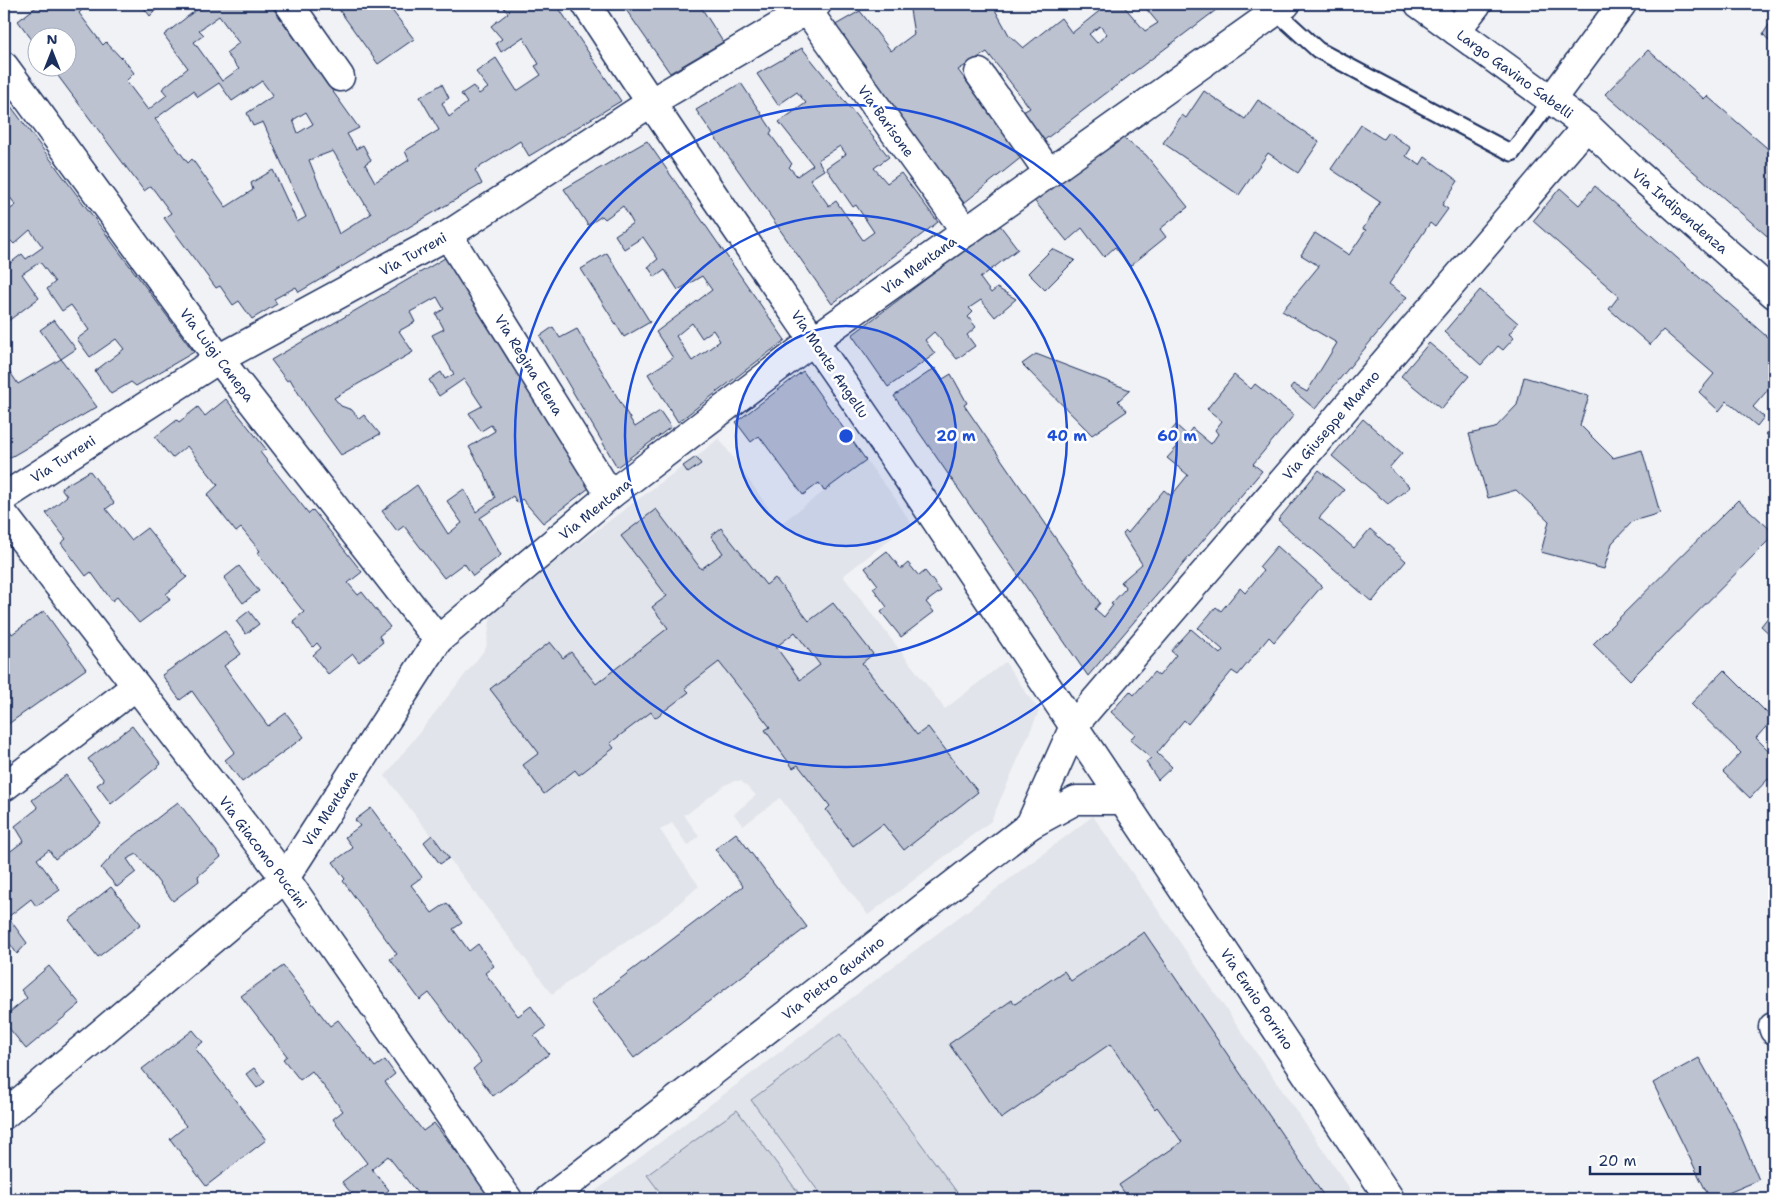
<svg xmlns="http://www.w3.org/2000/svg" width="1778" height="1203" font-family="'Shantell Sans',sans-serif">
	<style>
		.built { fill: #e1e4ea }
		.pitch { fill: #d2d6df; stroke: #76829e }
		.building { fill: #bcc2d0; stroke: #1b2f5e; fill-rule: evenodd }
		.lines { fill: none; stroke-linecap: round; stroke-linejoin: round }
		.lane-casing { stroke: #1b2f5e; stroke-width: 19 }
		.street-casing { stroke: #1b2f5e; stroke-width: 31 }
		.lane { stroke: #fff; stroke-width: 15 }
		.street { stroke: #fff; stroke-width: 28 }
		.ring { fill: none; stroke: #1d4ed8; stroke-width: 2.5 }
		.labels { text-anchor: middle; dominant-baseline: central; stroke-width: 5; stroke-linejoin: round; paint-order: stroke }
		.street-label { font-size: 14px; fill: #1b2f5e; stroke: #fff }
		.centre { fill: #1d4ed8; stroke: #fff; stroke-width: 2.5 }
		.ring-label { font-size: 15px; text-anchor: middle; font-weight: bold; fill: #1d4ed8; stroke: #fff; stroke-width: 5; stroke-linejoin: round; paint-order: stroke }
	</style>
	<rect width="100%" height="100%" fill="#f1f2f5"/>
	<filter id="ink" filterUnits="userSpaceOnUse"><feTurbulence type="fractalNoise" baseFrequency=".02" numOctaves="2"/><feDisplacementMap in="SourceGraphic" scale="10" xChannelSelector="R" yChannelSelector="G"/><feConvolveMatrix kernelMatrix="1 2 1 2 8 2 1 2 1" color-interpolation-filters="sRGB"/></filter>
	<g filter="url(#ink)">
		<g class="built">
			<polygon points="719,438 780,524 866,460 895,498 911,523 843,576 945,709 1005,662 1039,711 991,821 868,915 780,798 743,826 734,814 756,795 741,781 734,781 725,785 687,814 683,814 699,836 688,846 672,823 660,830 699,886 663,917 590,966 552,994 432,836 431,836 385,776 486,648 492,608 683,466 688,473 701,464 696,457"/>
			<polygon points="1093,816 1357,1199 585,1199"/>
		</g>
		<g class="pitch">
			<polygon points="840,1034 962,1199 824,1199 751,1100"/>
			<polygon points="737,1110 803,1199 665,1199 647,1175"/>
		</g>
		<g class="building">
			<path d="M40,4H81L84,8L79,13L103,45L106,42L121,58L122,57L134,73L126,81L148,110L167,95L162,89L188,68L164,35L201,6L199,4H270L359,128L347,134L356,149L363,145L371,160L365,164L375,182L409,160L405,151L439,130L420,97L442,84L449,98L442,103L449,117L467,103L461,94L473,86L479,94L488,88L476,72L496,58L517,91L541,75L535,66L539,64L523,37L501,52L496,43L502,39L491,26L508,13L501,4H556L621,101L529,156L520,141L475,170L482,184L299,292L296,287L274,299L277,304L252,319L239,301L233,305L220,286L216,288L164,218L171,213L151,186L144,191L52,68H68V38H38V48L18,21ZM219,16L239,43L226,53L239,69L222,81L194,42L204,35L199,30ZM262,81L273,96L247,113L253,126L263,122L306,217L297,222L273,170L251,183L253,190L226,207L192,159L188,163L155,119L193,91L198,97L219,83L232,101ZM306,112L313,124L298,133L293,120ZM333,151L371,214L339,234L309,160Z"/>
			<polygon points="141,4 151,4 156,10 150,16"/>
			<polygon points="335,4 387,4 414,39 378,64"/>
			<polygon points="622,4 699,4 723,42 670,73"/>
			<path d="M909,4H1000L994,8L1009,35L1023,48L1061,18L1072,33L1108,4H1122L1145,31L1158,23L1142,4H1224L1039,144L1023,112L1030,108L987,52L958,70L1023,156L964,203L832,27L860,11L891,51L914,34ZM1100,26L1107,34L1097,43L1089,34Z"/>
			<polygon points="1774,17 1774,46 1763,34"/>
			<path d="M802,48L889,157L874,168L887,183L901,173L938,222L832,304L696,110L741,83L772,130L770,134L792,164L789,167L797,176L813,165L779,122L806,103L797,92L778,105L757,74ZM840,146L846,154L826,168L853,207L856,205L874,232L863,240L836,201L829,206L810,179L824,170L818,160Z"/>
			<polygon points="1648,50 1704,99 1707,96 1774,154 1774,242 1605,94"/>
			<polygon points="1204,91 1245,119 1258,100 1319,142 1298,173 1268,153 1239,195 1163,143 1182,115 1186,118"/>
			<polygon points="4,97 194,352 136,386 131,382 111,394 95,371 124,349 116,339 90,357 77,339 89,330 71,305 62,311 47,289 55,282 40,262 22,274 39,298 4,324 4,258 9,264 22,254 26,259 43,247 30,230 14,244 7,237 4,239 4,214 16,205 8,195 4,198"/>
			<polygon points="1361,125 1383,139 1388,132 1411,148 1406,156 1420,165 1425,157 1458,181 1442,205 1448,209 1435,227 1430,223 1389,284 1407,297 1315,409 1290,388 1293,384 1307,392 1337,343 1282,311 1319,266 1301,255 1315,233 1349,255 1366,230 1363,229 1380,202 1331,169"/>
			<polygon points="1115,132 1146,155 1188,207 1160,229 1166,237 1130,266 1115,247 1104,257 1082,228 1067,241 1032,198"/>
			<path d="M647,141L785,340L678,422L648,374L673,358L656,332L712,290L702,276L678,290L665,270L655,277L648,267L658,259L643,237L624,249L615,235L633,223L623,206L605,219L602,216L588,225L564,189ZM692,323L702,338L713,330L720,341L692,361L676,336Z"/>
			<polygon points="1595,186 1774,343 1774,385 1773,384 1753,407 1764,417 1757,426 1727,401 1719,411 1699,392 1714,374 1663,330 1650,345 1609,309 1619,296 1533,221 1560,188 1579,205"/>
			<polygon points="999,224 1018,249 980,278 991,293 997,288 1016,299 995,317 981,300 969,308 973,312 968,317 976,327 967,335 975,346 957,359 934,332 925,340 935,354 888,387 852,335"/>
			<polygon points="1052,249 1075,260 1045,290 1028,273"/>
			<polygon points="607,253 650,322 624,337 581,269"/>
			<polygon points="450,255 589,488 543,523 522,499 517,503 513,496 480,518 501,555 473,576 464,563 444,578 404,526 397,531 382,511 417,485 448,534 462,523 447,501 464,489 476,512 495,498 486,476 469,447 495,431 491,425 481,431 469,413 482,406 464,379 439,396 429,380 441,372 445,379 454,374 432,335 444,329 436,314 444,309 437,297 410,312 415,322 399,331 413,352 334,398 341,406 352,410 359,419 364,415 380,434 341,455 309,411 290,379 287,381 271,360"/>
			<polygon points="1480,290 1518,323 1509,334 1514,338 1503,350 1498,346 1481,365 1444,332"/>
			<polygon points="54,320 76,349 61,359 40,330"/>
			<polygon points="553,327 560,338 577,329 635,427 660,411 671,427 617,467 540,336"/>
			<polygon points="1429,343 1469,376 1441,409 1401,376"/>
			<polygon points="1036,354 1130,390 1118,401 1127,411 1092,435 1022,364"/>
			<polygon points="61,359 97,407 4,461 4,363 18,384"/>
			<polygon points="935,368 943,379 951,374 967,403 964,405 1100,603 1095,609 1104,617 1113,605 1111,604 1126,588 1121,582 1142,564 1123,534 1126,531 1128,533 1164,490 1171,496 1188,475 1167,458 1178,446 1166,437 1176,425 1187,435 1192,428 1211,444 1218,434 1215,430 1222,421 1207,409 1234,375 1251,389 1255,384 1294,415 1253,464 1262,471 1088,676 894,396"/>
			<polygon points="803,371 866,460 824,491 819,483 803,495 759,436 751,442 736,422"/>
			<polygon points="1524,377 1589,396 1580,425 1613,458 1642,450 1660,513 1633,521 1612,543 1604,569 1541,552 1549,521 1516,490 1488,498 1469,434 1495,428 1517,405"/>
			<polygon points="226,399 266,449 260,452 309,514 313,510 362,572 348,583 358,595 362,592 390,627 379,636 383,642 359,662 353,654 328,674 313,655 321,648 317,643 313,647 293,621 304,612 257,553 260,551 241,528 236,532 207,495 218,485 187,446 172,458 155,437 177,420 179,422 198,407 205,416"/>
			<polygon points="1363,419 1402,453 1389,468 1410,487 1388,504 1332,456"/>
			<polygon points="1774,425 1774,442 1766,434"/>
			<polygon points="696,457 701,464 688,473 683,466"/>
			<polygon points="1319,470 1344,490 1319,518 1354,548 1370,529 1406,561 1372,602 1278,520"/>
			<polygon points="90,471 114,503 106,509 131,540 147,528 187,577 166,594 170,600 139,623 117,597 112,601 91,572 86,576 61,543 66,539 46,513 67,496 61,488"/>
			<polygon points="1738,500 1774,533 1774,535 1630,680 1593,644"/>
			<path d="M656,509L701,569L723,553L711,536L721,528L766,585L775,578L809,621L833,603L873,654L862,663L917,735L928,727L978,792L904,850L883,824L853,846L826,810L830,806L798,765L793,768L765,730L770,727L719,662L685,688L689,692L655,718L651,712L610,743L614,748L579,775L575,770L544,794L523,765L539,753L490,689L550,642L563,658L571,652L596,684L668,628L652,607L667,596L621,536ZM795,632L820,665L800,680L776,647Z"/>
			<polygon points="1277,546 1322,586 1274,642 1269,637 1238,675 1232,671 1188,724 1184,720 1157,753 1172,767 1158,780 1146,762 1151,758 1130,740 1135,734 1111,712 1130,691 1134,695 1154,672 1159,676 1176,655 1171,651 1191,629 1220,654 1223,650 1198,628 1216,607 1221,611 1240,588 1245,593 1263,571 1259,567"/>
			<polygon points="887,551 901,569 908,563 919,576 925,571 941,591 926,602 934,612 901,637 881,612 887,607 873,588 878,585 865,568"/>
			<polygon points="239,566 259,591 243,603 224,578"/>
			<polygon points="1774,610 1774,638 1761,626"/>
			<polygon points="44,611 86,669 4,727 4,626 6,624 12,634"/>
			<polygon points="249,611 259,624 246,634 236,621"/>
			<polygon points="225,631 241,654 224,666 268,726 286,713 304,737 242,782 225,760 235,752 192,691 180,700 162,675"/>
			<polygon points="1724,670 1773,719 1756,738 1774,756 1774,785 1768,779 1750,798 1723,772 1741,753 1691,704"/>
			<polygon points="132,726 161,764 111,804 97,785 104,780 88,759"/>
			<polygon points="66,775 101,824 55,859 49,850 37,859 60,890 36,906 31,899 8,917 27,943 17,954 4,935 4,856 24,841 15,826 38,808 32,800"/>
			<polygon points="178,802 221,857 198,876 199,881 173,901 137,854 127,859 136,872 117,887 101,868 119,848"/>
			<polygon points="371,808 422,877 411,885 432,913 447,903 462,923 453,929 469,951 478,944 494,966 485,973 518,1016 531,1006 546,1027 534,1036 549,1054 493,1096 473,1069 481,1062 429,993 420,1000 390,959 397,954 343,881 345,879 333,862 353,848 345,837 360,826 355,820"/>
			<polygon points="736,833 807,927 634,1058 591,1001 743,886 715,849"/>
			<polygon points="432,835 449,858 440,864 424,842"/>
			<polygon points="111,887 141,924 98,957 69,920"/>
			<polygon points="1144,932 1326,1199 1129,1199 1119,1185 1182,1142 1157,1107 1155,1109 1110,1044 1001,1119 949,1044 1012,1000 1015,1004 1064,971 1071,981"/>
			<polygon points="49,966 80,1004 26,1049 4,1022 4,1017 27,998 21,990"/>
			<polygon points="283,966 330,1026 338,1020 375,1067 385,1060 395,1074 385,1082 423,1131 434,1123 488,1192 478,1199 422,1199 388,1156 372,1169 389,1190 377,1199 356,1199 342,1182 367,1163 333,1119 343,1111 312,1071 300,1080 283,1059 287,1056 241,996"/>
			<polygon points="193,1030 203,1042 195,1048 266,1140 206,1186 170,1139 186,1126 142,1069"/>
			<polygon points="1699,1058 1734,1120 1759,1180 1714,1199 1710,1199 1653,1083"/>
			<polygon points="254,1068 265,1082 257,1088 246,1074"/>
		</g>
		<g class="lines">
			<g class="lane-casing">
				<polyline id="lane" points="1272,8 1318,50 1512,153 1551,100"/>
			</g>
			<g class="street-casing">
				<g id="street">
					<polyline points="289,4 340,77"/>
					<path d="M586,4C689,164 800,319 907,477C1070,717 1230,958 1390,1199"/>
					<polyline points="1419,4 1587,126 1631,168 1774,294"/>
					<polyline points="807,10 966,232"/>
					<polyline points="1456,31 1477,4"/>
					<polyline points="4,66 219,359 438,640"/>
					<polyline points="979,73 1049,173"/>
					<polyline points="1551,100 1622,4"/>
					<polyline points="448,235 610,495"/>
					<polyline points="4,497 219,359 448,235 650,103 817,4"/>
					<polyline points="4,515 285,878 508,1199"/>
					<polyline points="4,787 136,686"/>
					<polyline points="1030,825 1076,800 1124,800"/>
					<polyline points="1773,1027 1774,1030"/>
					<polyline points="4,1115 285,878 438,640 610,495 814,340 1286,4"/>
					<polyline points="549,1199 1030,825 1075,724 1587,126"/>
				</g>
			</g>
			<use href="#lane" class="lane"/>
			<use href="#street" class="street"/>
		</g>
	</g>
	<circle cx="846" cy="436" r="110" fill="#1d4ed8" fill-opacity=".12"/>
	<g class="ring">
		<circle cx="846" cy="436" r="110"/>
		<circle cx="846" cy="436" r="221"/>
		<circle cx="846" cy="436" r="331"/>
	</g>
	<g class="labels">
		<g class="street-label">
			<text transform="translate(1515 74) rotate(36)">Largo Gavino Sabelli</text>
			<text transform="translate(886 121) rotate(54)">Via Barisone</text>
			<text transform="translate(1680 211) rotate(41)">Via Indipendenza</text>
			<text transform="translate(413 254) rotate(-29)">Via Turreni</text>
			<text transform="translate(919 265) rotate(-36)">Via Mentana</text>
			<text transform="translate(217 355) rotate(53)">Via Luigi Canepa</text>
			<text transform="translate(830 364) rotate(56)">Via Monte Angellu</text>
			<text transform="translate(529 365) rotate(58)">Via Regina Elena</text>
			<text transform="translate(1331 425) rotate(-49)">Via Giuseppe Manno</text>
			<text transform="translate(63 459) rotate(-33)">Via Turreni</text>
			<text transform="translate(595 509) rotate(-39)">Via Mentana</text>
			<text transform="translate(330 808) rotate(-57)">Via Mentana</text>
			<text transform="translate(263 852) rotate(53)">Via Giacomo Puccini</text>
			<text transform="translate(833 978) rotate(-38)">Via Pietro Guarino</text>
			<text transform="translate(1257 999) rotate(56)">Via Ennio Porrino</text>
		</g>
	</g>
	<circle cx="846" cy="436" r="8" class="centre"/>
	<g class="ring-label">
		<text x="956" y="441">20 m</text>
		<text x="1067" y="441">40 m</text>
		<text x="1177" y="441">60 m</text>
	</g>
	<rect width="1778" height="1203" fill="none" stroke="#fff" stroke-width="20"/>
	<rect x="10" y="10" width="1758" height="1183" fill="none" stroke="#1b2f5e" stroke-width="2" filter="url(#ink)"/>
	<g transform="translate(52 52)"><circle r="24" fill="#ffffff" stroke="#a4acbf"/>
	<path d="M0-4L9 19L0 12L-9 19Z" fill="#1b2f5e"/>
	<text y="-8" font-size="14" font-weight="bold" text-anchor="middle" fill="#1b2f5e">N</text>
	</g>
	<path d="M1590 1166v8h110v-8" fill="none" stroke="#1b2f5e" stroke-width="2.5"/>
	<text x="1598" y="1166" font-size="15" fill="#1b2f5e" stroke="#ffffff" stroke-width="4" paint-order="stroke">20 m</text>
</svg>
